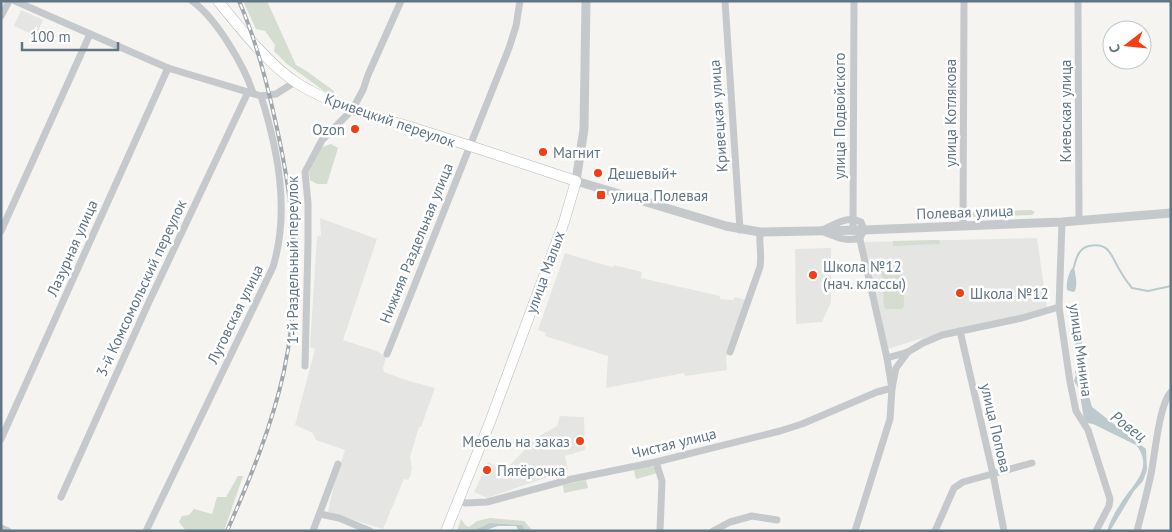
<svg xmlns="http://www.w3.org/2000/svg" width="1172" height="532" font-family="'PT Sans',sans-serif">
	<style>
		.built { fill: #e5e6e3 }
		.green { fill: #d5dcd0 }
		.water { fill: #bcc9cd }
		.lines { fill: none; stroke-linecap: round; stroke-linejoin: round }
		.stream { stroke: #bcc9cd; stroke-width: 2 }
		.primary-casing { stroke: #b6babe; stroke-width: 11 }
		.minor { stroke: #c6c9cc; stroke-width: 7 }
		.tertiary { stroke: #c6c9cc; stroke-width: 9 }
		.primary { stroke: #fff; stroke-width: 10 }
		.rail-casing { stroke: #a1a8ad; stroke-width: 4 }
		.rail { stroke: #fff; stroke-width: 2; stroke-dasharray: 5.5; stroke-linecap: butt }
		.poi-dot { fill: #f13e13; stroke: #fff; stroke-width: 2 }
		.labels { text-anchor: middle; dominant-baseline: central; stroke-width: 5; stroke-linejoin: round; paint-order: stroke }
		.street-label { font-size: 15px; fill: #617583; stroke: #fff }
		.poi-label { font-size: 15px; fill: #617583; stroke: #fff; text-anchor: start }
		.water-label { font-size: 16px; font-style: italic; fill: #5c7881; stroke: #fff }
	</style>
	<rect width="100%" height="100%" fill="#f5f4f0"/>
	<g class="built">
		<polygon points="21,10 43,20 36,36 14,26"/>
		<polygon points="320,218 377,239 343,340 377,351 386,357 383,368 384,372 409,381 435,388 421,427 419,427 410,457 412,468 410,477 408,480 404,479 383,529 328,512 335,480 345,450 316,440 313,433 295,425 315,349 310,347 317,237 321,235"/>
		<polygon points="1037,238 1047,308 970,328 919,339 888,349 862,242"/>
		<polygon points="831,248 831,302 822,322 796,324 795,249"/>
		<polygon points="565,253 594,262 613,267 614,265 642,272 641,278 720,296 720,299 733,300 735,297 746,300 726,358 727,370 685,376 684,373 606,388 608,356 545,336 546,333 538,330"/>
		<polygon points="560,416 584,417 585,450 565,456 568,470 487,498 474,492 488,462 499,468 501,465 507,468 536,438 557,426"/>
	</g>
	<g class="green">
		<polygon points="243,1 267,1 296,65 305,70 334,91 331,96 287,64 274,51 275,45 265,31 256,29"/>
		<polygon points="331,144 338,148 327,184 317,184 310,180 309,173 322,147"/>
		<polygon points="1031,210 1035,212 1032,215 974,217 970,214 972,212"/>
		<polygon points="939,240 940,244 893,246 893,241"/>
		<polygon points="899,271 903,273 904,306 902,309 886,309 884,307 882,273 884,272"/>
		<polygon points="649,467 654,467 658,473 636,479 634,470"/>
		<polygon points="238,476 243,476 224,531 186,531 179,522 182,516 189,515 194,509 212,514 217,497 226,497"/>
		<polygon points="586,480 588,488 564,493 563,485"/>
		<polygon points="490,518 524,521 533,531 526,531 522,525 490,523 472,531 457,531 461,519 465,525 469,527 477,521"/>
	</g>
	<g class="water">
		<path d="M1074,266C1075,275 1078,282 1075,291L1073,292L1067,290C1066,283 1068,272 1074,266Z"/>
		<path d="M1074,309H1078L1079,312L1083,353L1082,355C1071,346 1070,324 1071,311Z"/>
		<path d="M1079,365L1081,366L1082,379L1085,382L1092,407L1146,449L1147,470L1143,481L1134,491L1110,531H1107C1110,521 1115,512 1121,503C1132,485 1155,468 1136,445L1093,424L1087,423L1084,419L1079,389L1074,381L1076,375L1075,372Z"/>
		<polygon points="490,523 522,525 526,531 519,531 516,526 498,526 483,531 472,531"/>
	</g>
	<g class="lines">
		<path class="stream" d="M1074,267C1076,258 1079,248 1089,246C1109,242 1111,255 1119,269C1123,276 1127,282 1132,288L1148,291L1171,286"/>
		<g class="primary-casing">
			<path id="primary" d="M218,1C240,28 268,64 297,83C335,107 378,117 420,130C472,146 524,164 576,181L564,222L490,422L446,531"/>
		</g>
		<g class="minor">
			<polyline points="15,1 168,68 261,96 276,94 295,82"/>
			<path d="M192,1C216,18 244,65 253,93"/>
			<polyline points="725,1 740,230"/>
			<polyline points="1078,1 1079,221"/>
			<polyline points="1,16 9,1"/>
			<polyline points="1062,222 1059,307 1070,382 1076,411 1088,430 1110,499 1109,506 1096,531"/>
			<polyline points="963,226 964,1"/>
			<path d="M822,230C835,225 847,215 861,222L864,230L860,238C845,242 837,237 824,232"/>
			<polyline points="1,231 90,34"/>
			<polyline points="853,231 854,1"/>
			<polyline points="858,231 887,358 891,383"/>
			<polyline points="960,331 993,474 1004,531"/>
			<path d="M730,352L760,267C762,255 759,244 760,232"/>
			<polyline points="387,354 509,48 516,26 520,1"/>
			<polyline points="887,358 908,352 923,343 942,335 1022,318 1059,307"/>
			<polyline points="305,366 308,243 308,203 305,172 322,140 352,110 363,90 368,75 401,1"/>
			<polyline points="1,439 168,68"/>
			<polyline points="656,462 662,481 660,531"/>
			<polyline points="61,497 148,304 248,92"/>
			<polyline points="458,501 466,503 487,502 572,479 656,462 780,431 802,424 877,392 892,388"/>
			<polyline points="320,514 339,518 370,531"/>
			<polyline points="1,528 8,531"/>
			<path d="M146,531L273,267C290,211 278,150 261,96"/>
			<polyline points="313,531 338,464"/>
			<polyline points="713,531 730,522 752,516 777,520"/>
			<polyline points="855,531 890,419 892,388 896,368 908,352"/>
			<polyline points="935,531 954,488 963,482 1032,463"/>
			<path d="M1137,531C1142,512 1147,493 1151,474C1155,455 1159,404 1171,392"/>
		</g>
		<polyline class="tertiary" points="586,1 584,129 576,181 726,226 760,232 864,230 1062,222 1171,213"/>
		<use href="#primary" class="primary"/>
		<g class="rail-casing">
			<path id="rail" d="M227,531C250,479 272,426 284,371C302,286 295,208 276,124C267,82 256,40 239,1"/>
		</g>
		<use href="#rail" class="rail"/>
	</g>
	<g class="poi-dot">
		<circle cx="355" cy="129" r="5"/>
		<circle cx="543" cy="152" r="5"/>
		<circle cx="598" cy="173" r="5"/>
		<rect x="596" y="190" width="10" height="10" rx="2.5"/>
		<circle cx="813" cy="275" r="5"/>
		<circle cx="960" cy="293" r="5"/>
		<circle cx="580" cy="441" r="5"/>
		<circle cx="487" cy="470" r="5"/>
	</g>
	<g class="labels">
		<g class="street-label">
			<text transform="translate(1065 111) rotate(-90)">Киевская улица</text>
			<text transform="translate(950 113) rotate(-90)">улица Котлякова</text>
			<text transform="translate(718 116) rotate(-94)">Кривецкая улица</text>
			<text transform="translate(839 116) rotate(-90)">улица Подвойского</text>
			<text transform="translate(390 120) rotate(19)">Кривецкий переулок</text>
			<text transform="translate(965 212) rotate(-2)">Полевая улица</text>
			<text transform="translate(416 243) rotate(-68)">Нижняя Раздельная улица</text>
			<text transform="translate(72 248) rotate(-66)">Лазурная улица</text>
			<text transform="translate(292 260) rotate(-90)">1-й Раздельный переулок</text>
			<text transform="translate(545 272) rotate(-70)">улица Малых</text>
			<text transform="translate(141 288) rotate(-65)">3-й Комсомольский переулок</text>
			<text transform="translate(235 314) rotate(-64)">Луговская улица</text>
			<text transform="translate(1081 350) rotate(82)">улица Минина</text>
			<text transform="translate(996 428) rotate(77)">улица Попова</text>
			<text transform="translate(674 443) rotate(-14)">Чистая улица</text>
		</g>
		<g class="poi-label">
			<text x="345" y="129" text-anchor="end">Ozon</text>
			<text x="553" y="152">Магнит</text>
			<text x="608" y="173">Дешевый+</text>
			<text x="611" y="195">улица Полевая</text>
			<text x="823" y="266">Школа №12<tspan x="823" dy="17">(нач. классы)</tspan></text>
			<text x="970" y="293">Школа №12</text>
			<text x="570" y="441" text-anchor="end">Мебель на заказ</text>
			<text x="497" y="470">Пятёрочка</text>
		</g>
		<g class="water-label">
			<text transform="translate(1129 426) rotate(37)">Ровец</text>
		</g>
	</g>
	<rect width="1172" height="532" fill="none" stroke="#617583" stroke-width="5"/>
	<g transform="translate(1127 45) rotate(254)"><circle r="24" fill="#ffffff" stroke="#c0c8cd"/>
	<path d="M0-4L9 19L0 12L-9 19Z" fill="#f13e13"/>
	<text y="-8" font-size="14" font-weight="bold" text-anchor="middle" fill="#617583">С</text>
	</g>
	<path d="M22 42v8h96v-8" fill="none" stroke="#617583" stroke-width="2.5"/>
	<text x="30" y="42" font-size="15" fill="#617583" stroke="#ffffff" stroke-width="4" paint-order="stroke">100 m</text>
</svg>
